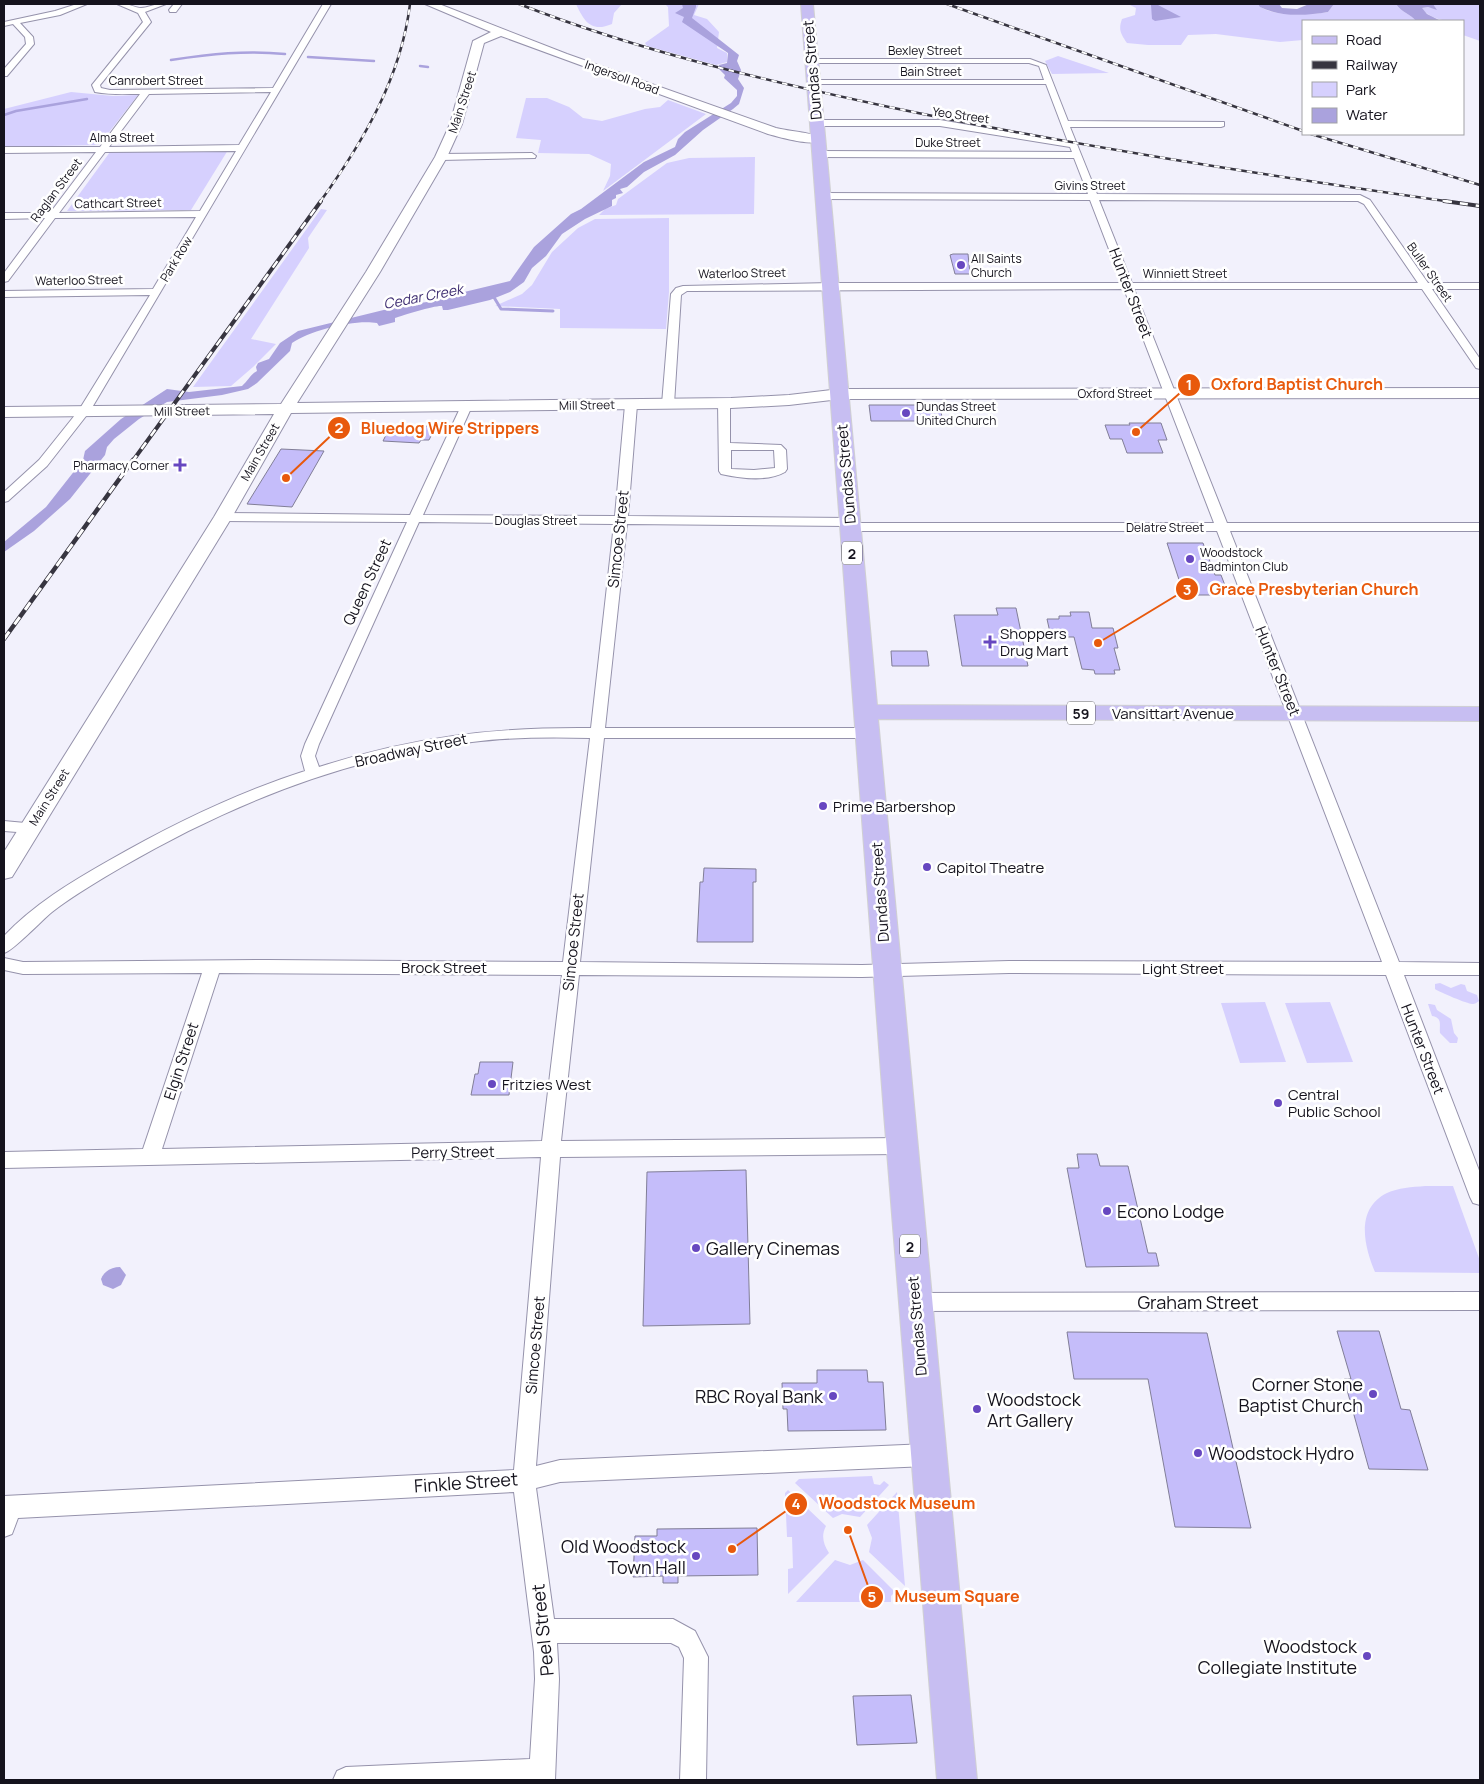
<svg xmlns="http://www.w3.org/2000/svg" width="1484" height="1784" font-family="Manrope,sans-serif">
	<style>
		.green { fill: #d6d0fe }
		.water { fill: #aaa2dd }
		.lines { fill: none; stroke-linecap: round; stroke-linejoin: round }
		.stream-far1 { stroke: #aaa2dd; stroke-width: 2.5 }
		.stream { stroke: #aaa2dd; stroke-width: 3 }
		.building { fill: #c5bdfa; stroke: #817e97 }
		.minor-casing { stroke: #9592ab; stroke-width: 2 }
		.secondary-casing { stroke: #9592ab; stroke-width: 2 }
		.primary-casing { stroke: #d0d0d2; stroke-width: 2 }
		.minor { fill: #fff; fill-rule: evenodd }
		.secondary { fill: #fff; fill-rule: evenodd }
		.primary { fill: #c7bef2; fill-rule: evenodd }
		.rail-far2-casing { stroke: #373540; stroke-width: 2.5 }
		.rail-far1-casing { stroke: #373540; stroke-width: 4 }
		.rail-casing { stroke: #373540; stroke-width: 4.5 }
		.rail-far2 { stroke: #fff; stroke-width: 2; stroke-dasharray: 5.5; stroke-linecap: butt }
		.rail-far1 { stroke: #fff; stroke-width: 2.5; stroke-dasharray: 8; stroke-linecap: butt }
		.rail { stroke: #fff; stroke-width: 3; stroke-dasharray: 9; stroke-linecap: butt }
		.poi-dot { fill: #6747c0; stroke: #fff; stroke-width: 2 }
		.labels { text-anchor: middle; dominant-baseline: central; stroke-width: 5; stroke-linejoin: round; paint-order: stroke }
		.far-street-label { font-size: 12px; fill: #15131d; stroke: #fff }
		.far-poi-label { font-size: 12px; fill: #15131d; stroke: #fff; text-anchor: start }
		.far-water-label { font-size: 14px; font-style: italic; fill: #3c2b70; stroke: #fff }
		.shield { fill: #fff; stroke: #5b5a61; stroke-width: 1 }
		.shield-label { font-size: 14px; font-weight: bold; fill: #15131d }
		.street-label { font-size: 15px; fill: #15131d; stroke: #fff }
		.poi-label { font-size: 15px; fill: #15131d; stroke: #fff; text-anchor: start }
		.near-poi-label { font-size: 18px; fill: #15131d; stroke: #fff; text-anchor: start }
		.near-street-label { font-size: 18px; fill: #15131d; stroke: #fff }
		.leader { fill: none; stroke: #e8590c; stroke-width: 2 }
		.callout-dot { fill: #e8590c; stroke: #fff; stroke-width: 2 }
		.mark-label { font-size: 15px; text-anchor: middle; font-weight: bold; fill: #fff }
		.callout-label { font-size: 16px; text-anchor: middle; font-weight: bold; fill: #e8590c; stroke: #fff; stroke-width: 5; stroke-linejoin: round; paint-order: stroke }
	</style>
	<rect width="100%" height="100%" fill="#f2f1fc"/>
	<g class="green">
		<path d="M576,4H622L614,13L612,24C591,33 584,21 576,4Z"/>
		<polygon points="665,4 699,4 694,15 707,19 719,32 717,48 727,53 727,62 716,65 647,46 645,43 669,26 668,7"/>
		<path d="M1128,4H1258C1265,17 1314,15 1328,12L1334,4H1396C1402,13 1411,14 1416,21H1303V40L1280,42L1216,34L1188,35L1181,45H1148L1127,43C1121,34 1118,30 1122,19L1135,15L1136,8Z"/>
		<path d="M1433,4H1480V41L1463,35V21C1446,21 1433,21 1421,8L1428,7L1436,9Z"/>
		<polygon points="1058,56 1109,73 1052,74 1045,61"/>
		<polygon points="71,92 113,96 138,95 99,145 4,147 4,109"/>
		<polygon points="526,98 547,98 569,107 583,118 602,121 645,109 660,107 668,100 706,114 603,191 610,176 611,164 589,154 538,153 541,140 516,138"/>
		<polygon points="228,150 191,210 67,211 110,152"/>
		<polygon points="755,157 754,214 599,215 605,209 616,205 618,199 667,163 689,158"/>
		<polygon points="321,209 327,210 308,238 309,248 251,339 276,344 253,367 231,386 193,387"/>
		<polygon points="669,218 669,292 666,329 560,328 560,309 495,306 522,294 532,285 552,252 578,228 595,219"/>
		<path d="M1440,983L1451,988L1461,984L1465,985L1467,991L1477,995L1479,1001C1476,1003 1476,1004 1472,1004C1468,1004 1439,992 1435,989V984Z"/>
		<polygon points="1265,1002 1286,1062 1240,1063 1221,1003"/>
		<polygon points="1330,1002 1353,1062 1307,1063 1285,1003"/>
		<path d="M1430,1004L1435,1005L1437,1010L1451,1019L1454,1033L1458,1038L1457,1043H1450L1440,1033C1439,1025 1443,1018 1432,1016L1428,1004Z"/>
		<path d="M1425,1186H1453L1480,1261V1273L1375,1272C1364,1246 1355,1209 1387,1193C1398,1188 1412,1187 1425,1186Z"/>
		<polygon points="872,1476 874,1484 880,1485 884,1481 889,1485 860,1517 842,1514 833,1518 795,1483 799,1479"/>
		<path d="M788,1490L826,1526C821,1535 823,1544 829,1553L788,1594V1569L793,1568L792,1537H787L785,1493Z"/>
		<polygon points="897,1492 905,1586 869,1552 872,1538 867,1525"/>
		<polygon points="835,1560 850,1565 863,1560 895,1592 891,1596 891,1602 796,1602"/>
	</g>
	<g class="water">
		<path d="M682,4H696V7L692,18L739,55L737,61L741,70L738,79L744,88L739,104L733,109L703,130L675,155L644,172L627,187L620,189L623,193L616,195V198L612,200V206L585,219L562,234L546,256L532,268L524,282L510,292L490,300L448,310H443L442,306C436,305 403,315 395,318V322L379,326L377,323C355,319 311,330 292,343L290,351L257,383L248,389L222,395L167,402L139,419L114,439L107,447L105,455L70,499L34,531L4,552V542L46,507L83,460L85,451L121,419L167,389L189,392L242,386C248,381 250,375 257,371L256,367L258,363L269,359L280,343L298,331L404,305L435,301L460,293L510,281L534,247L571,214L581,209L644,162L675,147L678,139L685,132L731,103L737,96V90L724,78L725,75L718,68L719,65L727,63L728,53L682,22L684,17L675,13L683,8Z"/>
		<path d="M1258,4H1279L1282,8L1297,9L1309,4H1334L1328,12C1304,16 1280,17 1260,7Z"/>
		<path d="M1396,4H1433L1437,10L1428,7L1422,8L1427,14L1441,21H1416C1411,14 1402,13 1396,4Z"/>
		<polygon points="1151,5 1158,5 1181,17 1155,21 1152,19"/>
		<path d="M120,1267L126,1275L121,1285L113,1289L103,1285L101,1279C104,1271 112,1267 120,1267Z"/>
	</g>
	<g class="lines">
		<g class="stream-far1">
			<polyline points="308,57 374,61"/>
			<path d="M171,60C210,54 246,50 285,54"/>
			<polyline points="420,66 428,67"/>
			<polyline points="4,115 16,111 87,99"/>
		</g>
		<polyline class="stream" points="492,294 501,309 553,311"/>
	</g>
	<g class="building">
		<polygon points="953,254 968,254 970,274 955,274 950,255"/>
		<polygon points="869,405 940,405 943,424 919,424 919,421 871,421"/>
		<polygon points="1129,423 1161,423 1167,440 1158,440 1163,453 1127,453 1122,439 1110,439 1105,425 1130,425"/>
		<polygon points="420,426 436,426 429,440 421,440 419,443 383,441 389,429 418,430"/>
		<polygon points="281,449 324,451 292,507 247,504"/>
		<polygon points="1167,543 1203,543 1215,575 1221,575 1226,588 1211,588 1213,595 1184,595"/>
		<polygon points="996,608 1016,608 1028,666 962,666 954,615 998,615"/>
		<polygon points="1070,612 1089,612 1092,628 1113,628 1118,648 1114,648 1120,670 1114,670 1115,674 1095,674 1094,670 1082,669 1074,637 1051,637 1047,619 1059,619 1059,616 1071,616"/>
		<polygon points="891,651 927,651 929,666 892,666"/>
		<polygon points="704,868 756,869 756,882 753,882 753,942 697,942 700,882 703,882"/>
		<polygon points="480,1062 513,1062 509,1095 471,1095 475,1074 478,1074"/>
		<polygon points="1077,1154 1097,1154 1100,1166 1128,1166 1148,1253 1156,1253 1159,1266 1086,1267 1067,1168 1079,1168"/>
		<polygon points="746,1170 750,1324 643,1326 647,1172"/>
		<polygon points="1337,1331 1379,1331 1401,1409 1410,1410 1428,1470 1369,1469 1344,1379 1351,1379"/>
		<polygon points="1067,1332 1207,1333 1251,1528 1175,1527 1148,1379 1074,1379"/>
		<polygon points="817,1370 867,1370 868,1382 883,1382 886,1430 788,1431 787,1409 783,1409 782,1383 817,1383"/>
		<polygon points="757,1528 758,1575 678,1576 678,1583 663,1583 663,1576 633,1577 635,1536 657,1536 657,1529"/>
		<polygon points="911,1695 917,1743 857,1745 853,1696"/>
	</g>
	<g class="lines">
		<g class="minor-casing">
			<g id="minor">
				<polygon points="77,4 87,4 60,15 20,23 33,37 34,44 7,76 4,76 4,69 26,44 25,37 13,24 4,26 4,22 55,11"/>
				<path d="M117,4C128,3 135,8 141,8C149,8 156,3 166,4L145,12L151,22L100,85L101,88L110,90L273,88L323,4H331L90,411L47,466L8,501L4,502V492L39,460L79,410L150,295L4,297V291L153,289L196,217L55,218L8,281L4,282V273L45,218L4,219V213H50L96,152L4,153V147H100L140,94C125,94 110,95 95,92L92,85L143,22L138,13ZM271,92L239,145L109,147L149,94ZM236,151L200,211L59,213L105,152Z"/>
				<polygon points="174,4 182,4 176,12 170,12 169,10"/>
				<path d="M809,59H1030L1046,65L1068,121L1224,122V126L1221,127H1070L1097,194L1360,195L1370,200L1428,283H1480V289H1432L1480,359V369L1476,368L1422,289H1134L1227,523H1480V531H1230L1399,962L1480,963V975H1404L1480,1173V1205L1473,1203L1470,1197L1386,975L1009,973L862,977L579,975L561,1141L902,1138L909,1140L911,1146L909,1152L902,1154L560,1157L536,1466L560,1460L927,1444L935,1447L938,1455L935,1463L927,1466L560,1482L536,1488L554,1619H673L695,1631L708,1657L706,1780H680L684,1658L679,1647L671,1643H557L559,1679L555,1780H333L337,1771L346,1767L530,1759L535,1679L534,1652L514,1492L18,1518L12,1534L4,1537V1496L514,1470L541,1157L4,1168V1152L143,1149L202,973L23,974L4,970V958L23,962L269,960L563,962L590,738C551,737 511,737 472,742C348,757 230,804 122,867C98,881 74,895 52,912C42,920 13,951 4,953V936C33,905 71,882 108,861C171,825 236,793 305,771L301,756L305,744L407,522L223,521L217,517L223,513L410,515L462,404H470L472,406L423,515L615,516L625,405L631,402L637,405L628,516L850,518L854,519L855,523H1214L1124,289L687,291L681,295L674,404L672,406H664L662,404L671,294L676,288L683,286L831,283H1122L1090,200L823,199L818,196L823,193L1088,194L1074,158L819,157L815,154L819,151L1072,152L1070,147L940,126H816L812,123L816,120H940L1068,142L1046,84H813L809,82L813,80H1044L1039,66L1029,63H809ZM1099,200L1358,201L1364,204L1418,283H1132ZM419,522L614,524L591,728C494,727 412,737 319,767L315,756L319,744ZM627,524L846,526L847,530L851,531H1217L1382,962L1009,961L862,965L580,962L604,738H868L873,736L875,733L873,730L868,728H605ZM219,973L562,975L542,1141L162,1149Z"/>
				<polygon points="532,153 536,156 535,158 441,160 437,157 441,154"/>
				<path d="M724,400L730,403V443L781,445L786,450L787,469L785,472C768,482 739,478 721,474L719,471L718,403ZM731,450H774L775,468L754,470L731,469Z"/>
				<polygon points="4,821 36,824 38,828 36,832 30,833 4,831"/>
				<polygon points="1480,1292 1480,1310 915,1311 908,1309 905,1302 908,1295 915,1293"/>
			</g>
		</g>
		<g class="secondary-casing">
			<path id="secondary" d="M425,4H439L567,54L776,128C787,131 818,133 824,139C815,148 780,137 768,134L501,36L484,43L462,124L447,157L380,272L297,403L731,398L789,395L840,389L1480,388V398L840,399L789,405L731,408L291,413L232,517L12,877L4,879V852L214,517L274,414L4,417V407L281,404L366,272L435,157L450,124L473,41L491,32Z"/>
		</g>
		<g class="primary-casing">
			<polygon id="primary" points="801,4 813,4 877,705 1480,707 1480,721 878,719 977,1780 937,1780 884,1114"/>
		</g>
		<use href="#minor" class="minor"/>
		<use href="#secondary" class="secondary"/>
		<use href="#primary" class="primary"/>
		<g class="rail-far2-casing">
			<g id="rail-far2">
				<path d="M519,4C639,51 763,80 889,107C1075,146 1264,175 1452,202"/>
				<polyline points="947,4 1303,131"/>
				<polyline points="1311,134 1480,185"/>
				<path d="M320,202C363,142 401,78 410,4"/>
			</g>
		</g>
		<g class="rail-far1-casing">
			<g id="rail-far1">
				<polyline points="1444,201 1480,206"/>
				<polyline points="132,462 321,201"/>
			</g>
		</g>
		<g class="rail-casing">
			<polyline id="rail" points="4,639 133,460"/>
		</g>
		<use href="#rail-far2" class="rail-far2"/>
		<use href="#rail-far1" class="rail-far1"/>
		<use href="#rail" class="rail"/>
	</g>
	<g class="poi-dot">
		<circle cx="961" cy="265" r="5"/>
		<circle cx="906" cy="413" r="5"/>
		<path d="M177.5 457.5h5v5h5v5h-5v5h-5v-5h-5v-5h5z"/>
		<circle cx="1190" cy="559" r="5"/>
		<path d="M987.5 634.5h5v5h5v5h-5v5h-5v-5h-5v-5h5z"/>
		<circle cx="823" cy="806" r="5"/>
		<circle cx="927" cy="867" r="5"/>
		<circle cx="492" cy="1084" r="5"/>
		<circle cx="1278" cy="1103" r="5"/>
		<circle cx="1107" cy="1211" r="5"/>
		<circle cx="696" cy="1248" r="5"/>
		<circle cx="1373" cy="1394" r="5"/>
		<circle cx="833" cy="1396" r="5"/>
		<circle cx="977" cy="1409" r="5"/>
		<circle cx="1198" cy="1453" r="5"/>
		<circle cx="696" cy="1556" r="5"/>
		<circle cx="1367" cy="1656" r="5"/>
	</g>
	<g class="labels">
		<g class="far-street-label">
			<text x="925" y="50">Bexley Street</text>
			<text x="931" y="71">Bain Street</text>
			<text transform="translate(622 77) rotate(20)">Ingersoll Road</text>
			<text x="156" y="80">Canrobert Street</text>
			<text transform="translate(462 102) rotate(-72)">Main Street</text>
			<text transform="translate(961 115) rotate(8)">Yeo Street</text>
			<text x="122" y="137">Alma Street</text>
			<text x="948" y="142">Duke Street</text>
			<text x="1090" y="185">Givins Street</text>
			<text transform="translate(56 190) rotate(-53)">Raglan Street</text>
			<text transform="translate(118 203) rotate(-1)">Cathcart Street</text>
			<text transform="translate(176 259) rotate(-59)">Park Row</text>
			<text transform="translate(1430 272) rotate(55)">Buller Street</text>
			<text transform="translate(742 273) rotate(-1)">Waterloo Street</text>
			<text x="1185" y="273">Winniett Street</text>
			<text transform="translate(79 280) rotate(-1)">Waterloo Street</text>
			<text x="1115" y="393">Oxford Street</text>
			<text transform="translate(587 405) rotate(-1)">Mill Street</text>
			<text transform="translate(182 411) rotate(-1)">Mill Street</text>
			<text transform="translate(260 452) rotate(-60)">Main Street</text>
			<text x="536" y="520">Douglas Street</text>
			<text x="1165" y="527">Delatre Street</text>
			<text transform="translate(49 797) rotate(-58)">Main Street</text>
		</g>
		<g class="far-poi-label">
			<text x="971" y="258">All Saints<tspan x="971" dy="14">Church</tspan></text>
			<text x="916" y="406">Dundas Street<tspan x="916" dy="14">United Church</tspan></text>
			<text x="169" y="465" text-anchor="end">Pharmacy Corner</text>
			<text x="1200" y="552">Woodstock<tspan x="1200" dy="14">Badminton Club</tspan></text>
		</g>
		<g class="far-water-label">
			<text transform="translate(423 296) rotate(-11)">Cedar Creek</text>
		</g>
		<g class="shield">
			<rect x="842" y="541.5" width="20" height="23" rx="4"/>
			<rect x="1067" y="701.5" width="28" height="23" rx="4"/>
			<rect x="900" y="1234.5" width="20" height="23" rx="4"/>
		</g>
		<g class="shield-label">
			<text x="852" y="553">2</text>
			<text x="1081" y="713">59</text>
			<text x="910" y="1246">2</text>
		</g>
		<g class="street-label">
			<text transform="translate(812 70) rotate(-95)">Dundas Street</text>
			<text transform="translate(1131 293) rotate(69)">Hunter Street</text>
			<text transform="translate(846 474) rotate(-95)">Dundas Street</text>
			<text transform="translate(618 539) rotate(-84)">Simcoe Street</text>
			<text transform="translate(367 582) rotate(-65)">Queen Street</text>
			<text transform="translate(1278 671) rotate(68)">Hunter Street</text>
			<text x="1173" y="713">Vansittart Avenue</text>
			<text transform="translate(411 750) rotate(-12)">Broadway Street</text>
			<text transform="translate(880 892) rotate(-94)">Dundas Street</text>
			<text transform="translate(573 942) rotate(-84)">Simcoe Street</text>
			<text x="444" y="967">Brock Street</text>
			<text x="1183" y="968">Light Street</text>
			<text transform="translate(1423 1049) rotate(69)">Hunter Street</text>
			<text transform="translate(181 1061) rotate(-72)">Elgin Street</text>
			<text transform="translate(453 1152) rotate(-1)">Perry Street</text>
			<text transform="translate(917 1326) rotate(-95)">Dundas Street</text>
			<text transform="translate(535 1345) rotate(-85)">Simcoe Street</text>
		</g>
		<g class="poi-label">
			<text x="1000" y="633">Shoppers<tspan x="1000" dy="17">Drug Mart</tspan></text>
			<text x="833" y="806">Prime Barbershop</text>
			<text x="937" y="867">Capitol Theatre</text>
			<text x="502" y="1084">Fritzies West</text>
			<text x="1288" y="1094">Central<tspan x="1288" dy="17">Public School</tspan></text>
		</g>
		<g class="near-poi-label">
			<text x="1117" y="1211">Econo Lodge</text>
			<text x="706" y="1248">Gallery Cinemas</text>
			<text x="1363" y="1384" text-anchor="end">Corner Stone<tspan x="1363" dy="21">Baptist Church</tspan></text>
			<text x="823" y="1396" text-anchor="end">RBC Royal Bank</text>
			<text x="987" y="1399">Woodstock<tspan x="987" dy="21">Art Gallery</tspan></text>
			<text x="1208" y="1453">Woodstock Hydro</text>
			<text x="686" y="1546" text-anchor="end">Old Woodstock<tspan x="686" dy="21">Town Hall</tspan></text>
			<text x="1357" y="1646" text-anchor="end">Woodstock<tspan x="1357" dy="21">Collegiate Institute</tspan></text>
		</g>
		<g class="near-street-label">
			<text x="1198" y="1302">Graham Street</text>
			<text transform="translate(466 1482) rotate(-4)">Finkle Street</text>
			<text transform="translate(542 1630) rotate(-96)">Peel Street</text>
		</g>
	</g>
	<path class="leader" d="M1136 432L1189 385M286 478L339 428M1098 643L1187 589M732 1549L796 1504M848 1530L872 1597"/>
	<g class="callout-dot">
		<circle cx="1136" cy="432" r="5"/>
		<circle cx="286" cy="478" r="5"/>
		<circle cx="1098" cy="643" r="5"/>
		<circle cx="732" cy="1549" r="5"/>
		<circle cx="848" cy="1530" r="5"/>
		<circle cx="1189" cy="385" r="12"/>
		<circle cx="339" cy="428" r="12"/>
		<circle cx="1187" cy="589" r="12"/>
		<circle cx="796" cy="1504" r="12"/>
		<circle cx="872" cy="1597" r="12"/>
	</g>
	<g class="mark-label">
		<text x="1189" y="390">1</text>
		<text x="339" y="433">2</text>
		<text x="1187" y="595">3</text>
		<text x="796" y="1509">4</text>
		<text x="872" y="1602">5</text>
	</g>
	<g class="callout-label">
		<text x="1297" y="390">Oxford Baptist Church</text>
		<text x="450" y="434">Bluedog Wire Strippers</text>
		<text x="1314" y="595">Grace Presbyterian Church</text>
		<text x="897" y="1509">Woodstock Museum</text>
		<text x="957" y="1602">Museum Square</text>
	</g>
	<rect width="1484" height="1784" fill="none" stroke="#15131d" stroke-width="10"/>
	<rect x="1302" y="20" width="162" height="115" fill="#ffffff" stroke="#a1a1a5"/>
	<rect x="1312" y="36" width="25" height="8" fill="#c7bef2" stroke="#a1a1a5"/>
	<text x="1346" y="45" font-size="15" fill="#15131d">Road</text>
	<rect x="1312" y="61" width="25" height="8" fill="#373540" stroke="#a1a1a5"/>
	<text x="1346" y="70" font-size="15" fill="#15131d">Railway</text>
	<rect x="1312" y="82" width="25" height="15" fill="#d6d0fe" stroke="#a1a1a5"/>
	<text x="1346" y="95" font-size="15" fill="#15131d">Park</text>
	<rect x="1312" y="108" width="25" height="15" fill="#aaa2dd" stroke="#a1a1a5"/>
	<text x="1346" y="120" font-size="15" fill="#15131d">Water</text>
</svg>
